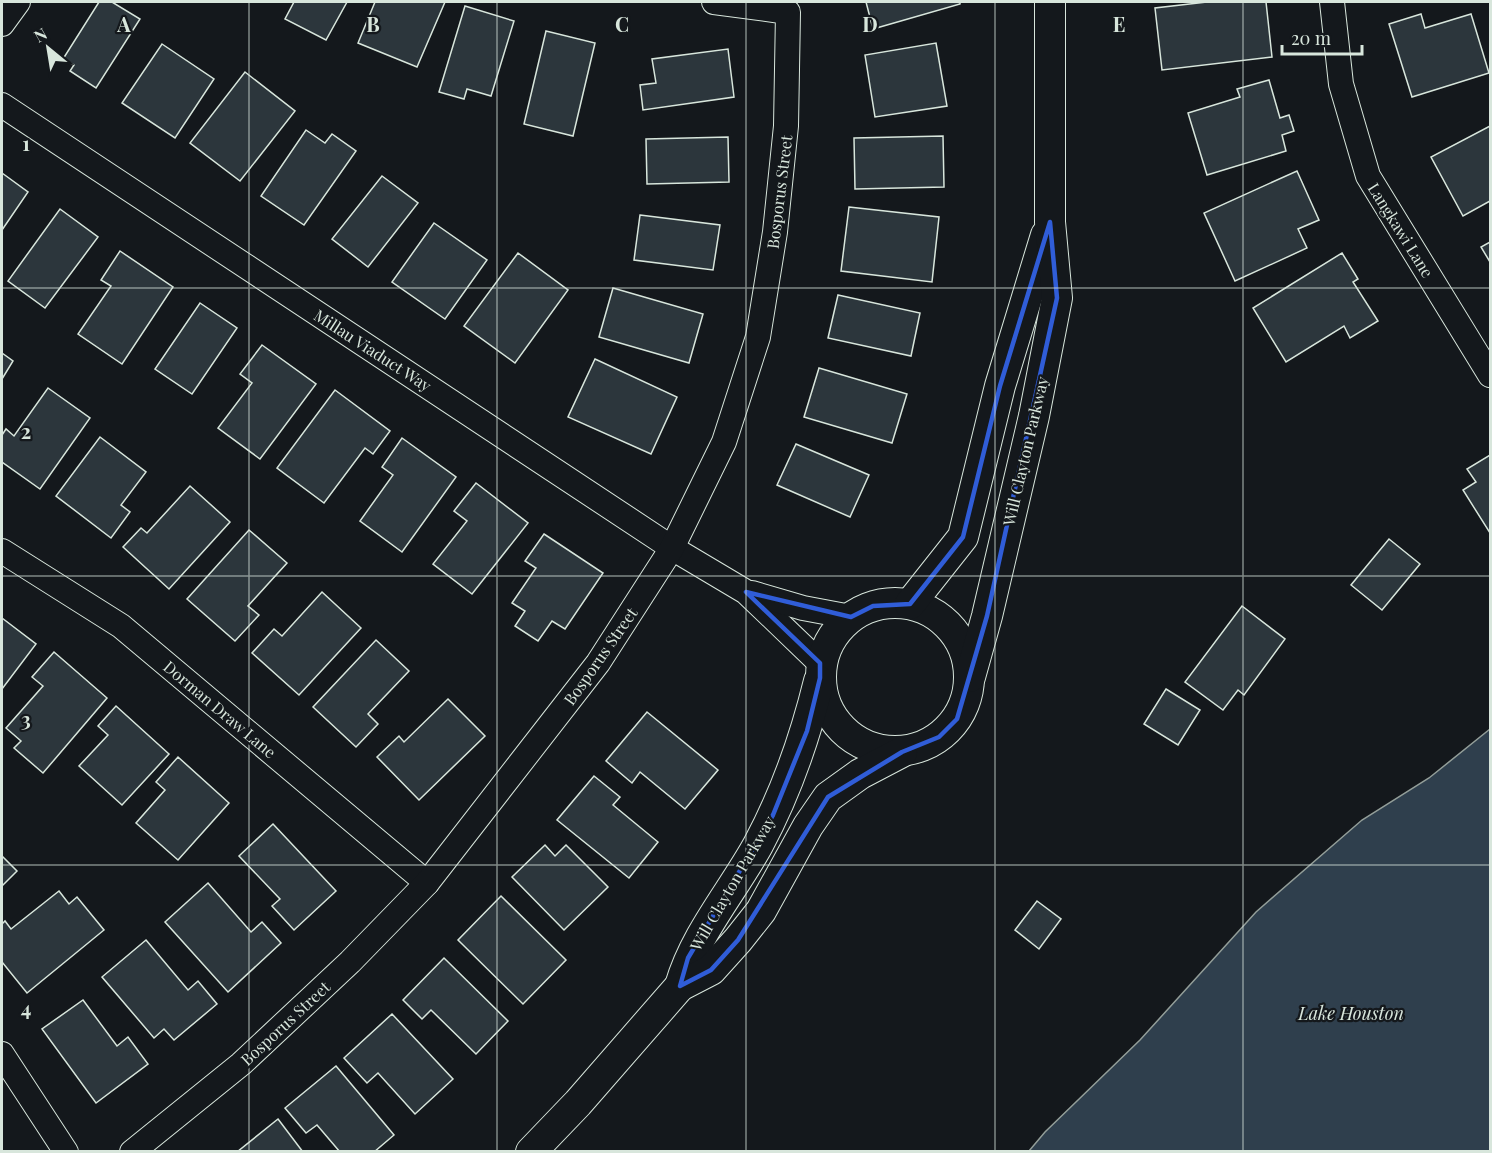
<svg xmlns="http://www.w3.org/2000/svg" width="1492" height="1153" font-family="'Playfair Display',serif">
	<style>
		.water { fill: #2f3f4d; stroke: #939e99; stroke-width: 1.5 }
		.building { fill: #2c363c; stroke: #d8e6dc; stroke-width: 1.5 }
		.lines { fill: none; stroke-linecap: round; stroke-linejoin: round }
		.minor-casing { stroke: #d8e6dc; stroke-width: 26 }
		.tertiary-casing { stroke: #d8e6dc; stroke-width: 32 }
		.minor { stroke: #14181c; stroke-width: 24 }
		.tertiary { stroke: #14181c; stroke-width: 30 }
		.marked { fill: none; stroke: #305dd8; stroke-width: 4.5; stroke-linejoin: round }
		.grid { fill: none; stroke: #d8e6dc; stroke-width: 1.5; stroke-opacity: 0.55 }
		.labels { text-anchor: middle; dominant-baseline: central; stroke-width: 4.5; stroke-linejoin: round; paint-order: stroke }
		.street-label { font-size: 16px; fill: #d8e6dc; stroke: #14181c }
		.water-label { font-size: 18px; font-style: italic; fill: #d8e6dc; stroke: #14181c }
		.grid-label { font-size: 20px; text-anchor: middle; font-weight: bold; fill: #d8e6dc; stroke: #14181c; stroke-width: 4.5; stroke-linejoin: round; paint-order: stroke }
	</style>
	<rect width="100%" height="100%" fill="#14181c"/>
	<polygon class="water" points="1490,729 1490,1151 1029,1151 1045,1132 1140,1040 1256,912 1362,820 1429,778"/>
	<g class="building">
		<polygon points="99,2 112,2 140,19 96,88 70,71 74,65 63,59"/>
		<polygon points="294,2 347,2 326,40 285,19"/>
		<polygon points="375,2 445,2 417,67 358,43"/>
		<polygon points="866,2 960,2 960,4 873,29"/>
		<polygon points="1207,2 1266,2 1272,57 1162,70 1155,8"/>
		<polygon points="465,6 514,21 491,96 467,89 464,99 439,92"/>
		<polygon points="1421,14 1425,28 1471,14 1489,73 1412,97 1389,24"/>
		<polygon points="546,31 595,43 573,136 524,124"/>
		<polygon points="936,43 947,106 875,117 865,55"/>
		<polygon points="162,44 214,79 175,138 122,103"/>
		<polygon points="728,49 734,97 643,110 640,85 656,83 652,59"/>
		<polygon points="245,72 295,111 240,181 190,143"/>
		<polygon points="1269,80 1280,118 1289,115 1294,131 1282,135 1286,151 1207,175 1188,113 1240,97 1237,89"/>
		<polygon points="1490,126 1490,201 1463,216 1431,157"/>
		<polygon points="306,130 325,143 332,134 356,151 304,225 261,196"/>
		<polygon points="943,136 944,187 855,189 854,138"/>
		<polygon points="728,137 729,182 647,184 646,139"/>
		<polygon points="1297,171 1319,220 1298,229 1307,248 1235,281 1204,213"/>
		<polygon points="2,173 28,192 2,230"/>
		<polygon points="382,176 418,203 368,267 332,239"/>
		<polygon points="849,207 939,217 932,282 841,271"/>
		<polygon points="60,209 98,237 45,308 8,281"/>
		<polygon points="640,215 720,225 713,270 634,260"/>
		<polygon points="434,223 487,260 445,319 392,282"/>
		<polygon points="1490,242 1490,262 1481,247"/>
		<polygon points="120,251 173,287 122,364 78,334 111,286 101,280"/>
		<polygon points="518,253 568,290 515,363 464,326"/>
		<polygon points="1342,253 1358,279 1353,282 1378,321 1350,338 1344,326 1286,362 1253,308"/>
		<polygon points="613,288 703,314 689,363 599,337"/>
		<polygon points="838,295 920,313 911,356 828,338"/>
		<polygon points="200,303 237,328 192,394 155,369"/>
		<polygon points="262,345 316,384 260,459 218,428 252,383 240,374"/>
		<polygon points="2,353 13,361 2,379"/>
		<polygon points="595,359 677,397 651,454 568,417"/>
		<polygon points="819,368 907,394 892,443 804,417"/>
		<polygon points="48,388 90,418 40,489 2,462 2,435 6,429 14,436"/>
		<polygon points="335,390 390,431 373,454 365,448 324,503 277,468"/>
		<polygon points="100,437 146,472 121,505 130,512 111,538 56,496"/>
		<polygon points="402,438 456,477 402,552 360,521 393,475 382,467"/>
		<polygon points="796,444 869,475 850,517 777,485"/>
		<polygon points="1490,455 1490,533 1463,490 1476,482 1467,469"/>
		<polygon points="476,483 528,523 472,594 433,564 467,521 454,511"/>
		<polygon points="190,486 230,522 169,589 123,547 141,528 147,533"/>
		<polygon points="249,530 287,563 248,606 259,615 235,641 187,599"/>
		<polygon points="544,534 603,573 565,629 552,621 538,641 515,626 525,611 512,603 536,568 525,561"/>
		<polygon points="1389,539 1420,564 1382,610 1351,585"/>
		<polygon points="322,592 361,628 299,695 252,653 274,629 282,636"/>
		<polygon points="1242,606 1285,639 1244,695 1238,690 1223,710 1185,682"/>
		<polygon points="2,618 36,644 2,689"/>
		<polygon points="376,640 409,671 368,714 378,724 356,747 313,707"/>
		<polygon points="54,652 107,698 43,773 14,748 21,741 6,728 43,686 32,677"/>
		<polygon points="1166,689 1200,710 1178,745 1144,724"/>
		<polygon points="448,699 485,736 419,800 377,757 399,736 404,742"/>
		<polygon points="116,706 169,754 122,805 79,766 108,735 98,726"/>
		<polygon points="647,712 718,770 685,809 640,772 632,783 606,761"/>
		<polygon points="178,757 229,803 178,860 136,823 165,790 156,782"/>
		<polygon points="594,776 620,797 613,805 658,842 629,878 557,820"/>
		<polygon points="273,824 336,891 294,930 272,906 280,899 239,856"/>
		<polygon points="545,845 555,856 566,845 608,887 564,930 512,877"/>
		<polygon points="2,856 17,871 2,886"/>
		<polygon points="208,883 251,932 262,922 281,943 228,992 165,922"/>
		<polygon points="59,891 69,904 77,897 104,930 27,993 2,962 2,924 5,921 11,929"/>
		<polygon points="501,896 566,960 523,1004 458,940"/>
		<polygon points="1037,901 1061,919 1039,949 1015,930"/>
		<polygon points="146,940 188,990 198,981 217,1004 174,1040 164,1029 154,1038 102,977"/>
		<polygon points="444,958 508,1021 476,1054 431,1010 422,1019 403,1000"/>
		<polygon points="83,1000 117,1046 128,1037 148,1064 96,1103 42,1029"/>
		<polygon points="392,1014 453,1079 415,1114 378,1073 367,1083 344,1058"/>
		<polygon points="336,1066 394,1135 374,1152 340,1152 317,1125 306,1133 285,1108"/>
		<polygon points="278,1119 303,1152 237,1152"/>
	</g>
	<g class="lines">
		<g class="minor-casing">
			<g id="minor">
				<polyline points="1332,2 1341,84 1368,176 1490,375"/>
				<polyline points="2,24 18,2"/>
				<polyline points="2,105 672,548 746,592 820,663"/>
				<polyline points="2,551 121,626 427,883"/>
				<polyline points="752,593 803,608 851,617"/>
				<polyline points="2,1054 66,1152"/>
				<polyline points="132,1152 241,1064 350,962 427,883 598,663 672,548 724,442 758,337 775,232 786,126 788,12 714,2"/>
			</g>
		</g>
		<g class="tertiary-casing">
			<g id="tertiary">
				<circle cx="895" cy="677" r="74"/>
				<polyline points="910,604 963,537 1000,386 1046,235"/>
				<polyline points="970,677 987,616 1034,416 1057,298 1050,222 1050,2"/>
				<path d="M680,986C695,934 732,892 758,845C786,793 805,738 819,681"/>
				<polyline points="531,1152 578,1103 680,986 711,970 738,940 761,911 808,826 828,797 860,774 902,752"/>
			</g>
		</g>
		<use href="#minor" class="minor"/>
		<use href="#tertiary" class="tertiary"/>
	</g>
	<path class="marked" d="M1050,222L1057,298L987,616L957,719L939,737L902,752L828,797L738,940L711,970L680,986L688,958L773,815L807,731L820,678V663L746,592L851,617L873,606L910,604L963,537L1000,386Z"/>
	<path class="grid" d="M249,2V1152M497,2V1152M746,2V1152M995,2V1152M1243,2V1152M2,288H1490M2,576H1490M2,865H1490"/>
	<g class="labels">
		<g class="street-label">
			<text transform="translate(779 192) rotate(-83)">Bosporus Street</text>
			<text transform="translate(1401 230) rotate(58)">Langkawi Lane</text>
			<text transform="translate(373 350) rotate(33)">Millau Viaduct Way</text>
			<text transform="translate(1025 451) rotate(-77)">Will Clayton Parkway</text>
			<text transform="translate(600 656) rotate(-55)">Bosporus Street</text>
			<text transform="translate(220 709) rotate(40)">Dorman Draw Lane</text>
			<text transform="translate(732 883) rotate(-60)">Will Clayton Parkway</text>
			<text transform="translate(285 1023) rotate(-43)">Bosporus Street</text>
		</g>
		<g class="water-label">
			<text x="1351" y="1013">Lake Houston</text>
		</g>
	</g>
	<g class="grid-label">
		<text x="124" y="32">A</text>
		<text x="373" y="32">B</text>
		<text x="622" y="32">C</text>
		<text x="870" y="32">D</text>
		<text x="1119" y="32">E</text>
		<text x="26" y="151">1</text>
		<text x="26" y="439">2</text>
		<text x="26" y="727">3</text>
		<text x="26" y="1016">4</text>
	</g>
	<rect width="1492" height="1153" fill="none" stroke="#d8e6dc" stroke-width="6"/>
	<g transform="translate(48 48) rotate(330)" stroke="#14181c" stroke-width="4.5" paint-order="stroke">
	<path d="M0-4.5L10 22L0 15L-10 22Z" fill="#d8e6dc"/>
	<text y="-9" font-size="16" font-weight="bold" text-anchor="middle" fill="#d8e6dc">N</text>
	</g>
	<path d="M1282 45v9h80v-9" fill="none" stroke="#d8e6dc" stroke-width="3"/>
	<text x="1291" y="45" font-size="18" fill="#d8e6dc" stroke="#14181c" stroke-width="4.5" paint-order="stroke">20 m</text>
</svg>
